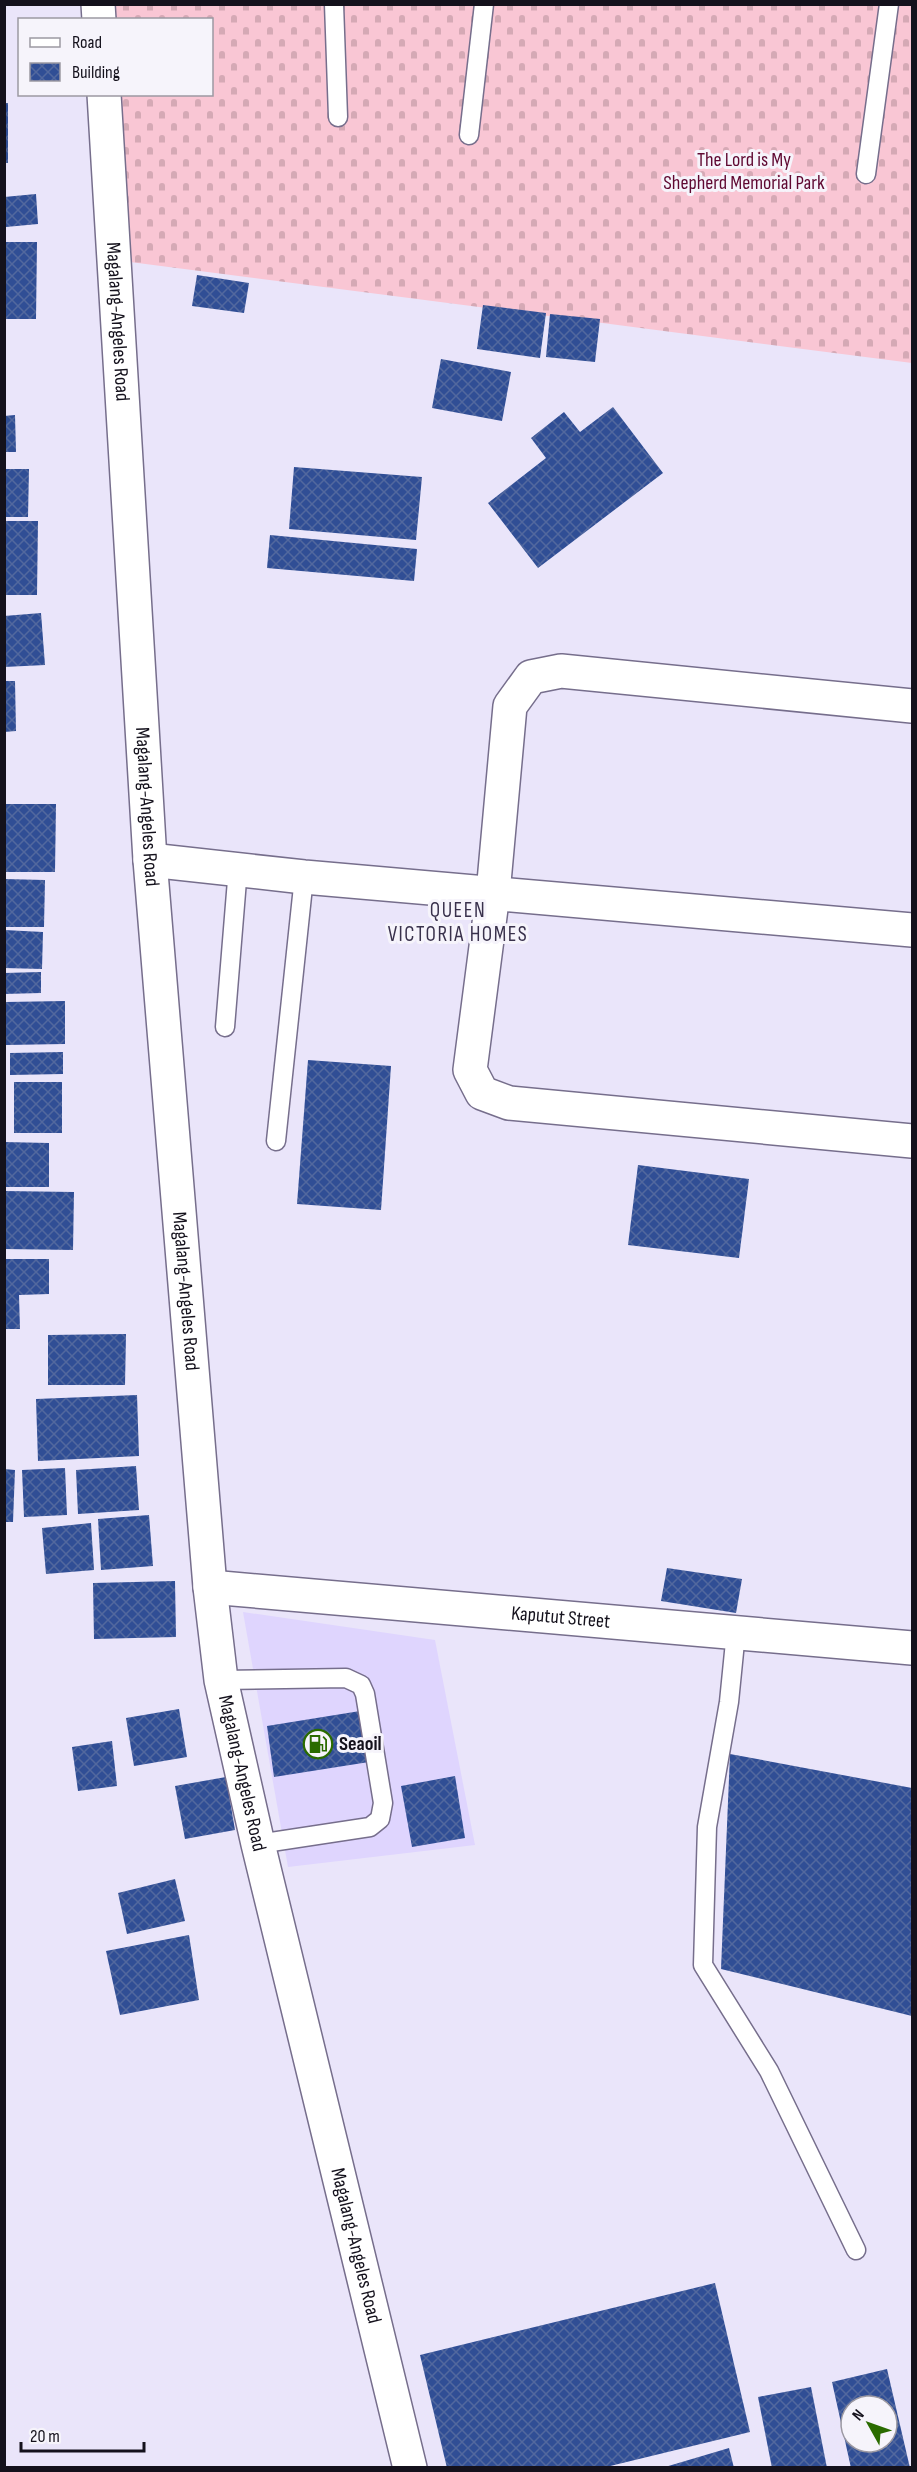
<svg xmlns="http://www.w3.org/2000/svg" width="917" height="2472" font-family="'Sofia Sans Condensed',sans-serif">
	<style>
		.built { fill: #dfd5fe }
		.cemetery { fill: url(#cemetery-stones) }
		.building { fill: url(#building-cross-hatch); fill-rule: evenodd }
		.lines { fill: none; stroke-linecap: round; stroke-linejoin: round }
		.lane-casing { stroke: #766e8c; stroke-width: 21 }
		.street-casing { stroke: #766e8c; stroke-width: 36 }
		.secondary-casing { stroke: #766e8c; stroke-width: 36 }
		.lane { stroke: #fff; stroke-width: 18 }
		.street { stroke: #fff; stroke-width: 33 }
		.secondary { stroke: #fff; stroke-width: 33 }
		.labels { text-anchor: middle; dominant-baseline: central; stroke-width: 6; stroke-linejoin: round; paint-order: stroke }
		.park-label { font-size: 20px; fill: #5f0831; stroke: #f6f4fb }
		.street-label { font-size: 20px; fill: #14111c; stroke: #f6f4fb }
		.poi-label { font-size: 20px; font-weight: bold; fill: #14111c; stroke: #f6f4fb; text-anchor: start }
		.neighbourhood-label { font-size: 21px; letter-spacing: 1.5px; fill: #39314c; stroke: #f6f4fb }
	</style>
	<defs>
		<pattern id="cemetery-stones" width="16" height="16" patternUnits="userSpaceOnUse" patternTransform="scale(1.5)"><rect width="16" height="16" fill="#f9c6d4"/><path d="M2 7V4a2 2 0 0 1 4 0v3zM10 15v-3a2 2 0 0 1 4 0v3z" fill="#d5a9b5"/></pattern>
		<pattern id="building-cross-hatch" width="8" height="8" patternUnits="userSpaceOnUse" patternTransform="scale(1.5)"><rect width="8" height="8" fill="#304e95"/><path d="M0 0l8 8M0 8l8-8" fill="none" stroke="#52689e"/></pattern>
	</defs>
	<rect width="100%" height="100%" fill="#eae5fa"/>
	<polygon class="built" points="243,1612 435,1640 475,1845 288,1867"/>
	<polygon class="cemetery" points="111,5 912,5 912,363 130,262 118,95 212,94 212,20 112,19"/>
	<g class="building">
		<rect x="4" y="103" width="4" height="60"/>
		<polygon points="36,194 38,224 6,227 4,197"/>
		<polygon points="5,242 37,242 36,319 5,319"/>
		<polygon points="197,275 249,283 244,313 192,306"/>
		<polygon points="483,305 546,313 540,358 477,349"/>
		<polygon points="550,314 600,319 595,362 546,357"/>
		<polygon points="441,359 511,372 502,421 432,408"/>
		<polygon points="613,407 663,473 538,568 488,503 546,458 531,438 564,412 580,432"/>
		<polygon points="15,415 16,452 4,452 4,416"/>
		<polygon points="294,467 422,477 416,540 289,529"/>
		<polygon points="4,469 29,469 28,517 4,517"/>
		<polygon points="4,521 38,521 37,595 4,595"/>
		<polygon points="270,535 417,549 414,581 267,568"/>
		<polygon points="41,613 45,665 4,667 4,616"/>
		<polygon points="4,681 15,681 16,731 4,732"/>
		<polygon points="4,804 56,804 55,872 4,872"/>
		<polygon points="4,879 45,880 44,927 4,927"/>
		<polygon points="4,930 43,932 42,969 4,968"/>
		<polygon points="41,972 41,993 4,994 4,973"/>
		<polygon points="65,1001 65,1044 6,1045 6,1002"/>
		<polygon points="63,1052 63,1074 10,1075 10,1053"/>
		<polygon points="308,1060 391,1066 381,1210 297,1204"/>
		<rect x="14" y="1082" width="48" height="51"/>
		<polygon points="4,1142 49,1143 49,1187 4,1187"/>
		<polygon points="638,1165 749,1179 739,1258 628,1245"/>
		<polygon points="4,1191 74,1192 73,1250 4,1249"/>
		<polygon points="4,1259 49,1259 49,1294 19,1295 20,1329 4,1329"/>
		<polygon points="126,1334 125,1385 48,1385 48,1335"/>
		<polygon points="137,1395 139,1456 38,1461 36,1399"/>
		<polygon points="136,1466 139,1510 78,1514 76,1470"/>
		<polygon points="65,1468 67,1515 24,1517 22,1470"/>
		<polygon points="4,1469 15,1470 13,1522 4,1522"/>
		<polygon points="149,1515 153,1566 101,1570 98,1519"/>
		<polygon points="91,1523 94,1570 46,1574 42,1528"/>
		<polygon points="667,1568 742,1579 736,1613 661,1601"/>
		<polygon points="175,1581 176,1637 94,1639 93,1583"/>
		<polygon points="179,1709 187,1757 134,1766 126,1718"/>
		<polygon points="360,1711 369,1762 274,1777 267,1726"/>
		<polygon points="112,1741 117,1786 78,1791 72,1747"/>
		<polygon points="730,1754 912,1788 912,2016 721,1969"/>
		<polygon points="455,1776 465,1838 412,1847 401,1786"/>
		<polygon points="226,1777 235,1830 185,1839 175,1786"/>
		<polygon points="175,1879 185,1921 127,1934 118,1893"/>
		<polygon points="189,1935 199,2000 120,2015 106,1951"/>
		<polygon points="715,2283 750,2432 602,2468 447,2468 420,2355"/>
		<path d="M887,2369L910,2468H851L832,2382ZM851,2406H887V2442H851Z"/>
		<polygon points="811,2387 827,2468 772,2468 758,2397"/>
		<polygon points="729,2448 734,2468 665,2468 665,2467"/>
	</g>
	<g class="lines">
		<g class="lane-casing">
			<g id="lane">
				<polyline points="334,4 338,117"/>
				<polyline points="469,135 484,4"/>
				<polyline points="866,174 889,4"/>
				<polyline points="225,1027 238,868"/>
				<polyline points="276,1141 304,877"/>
				<polyline points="736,1632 729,1702 707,1827 703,1965 769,2071 856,2250"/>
				<polyline points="221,1680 346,1678 361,1685 365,1694 383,1803 380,1819 370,1827 258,1844"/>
			</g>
		</g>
		<g class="street-casing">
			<g id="street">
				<polyline points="912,706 561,671 531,677 510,706 493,893 470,1070 482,1093 509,1103 912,1141"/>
				<polyline points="150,860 304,877 912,930"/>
			</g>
		</g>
		<g class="secondary-casing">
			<g id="secondary">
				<polyline points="98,4 99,20"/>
				<path id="s1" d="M104,94L150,860L210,1587L221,1680L258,1844L410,2468"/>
				<path id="s2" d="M210,1587L912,1648"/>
			</g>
		</g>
		<use href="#lane" class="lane"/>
		<use href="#street" class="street"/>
		<use href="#secondary" class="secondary"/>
	</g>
	<defs>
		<g id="fuel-ring" transform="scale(1.5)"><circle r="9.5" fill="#f6f4fb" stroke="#2a6b00" stroke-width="1.5"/><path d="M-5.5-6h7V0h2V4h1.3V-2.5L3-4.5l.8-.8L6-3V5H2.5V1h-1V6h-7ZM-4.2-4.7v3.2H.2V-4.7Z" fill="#2a6b00"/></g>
	</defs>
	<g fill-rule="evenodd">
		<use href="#fuel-ring" x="318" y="1744"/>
	</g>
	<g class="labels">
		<g class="park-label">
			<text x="744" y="160">The Lord is My<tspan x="744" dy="23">Shepherd Memorial Park</tspan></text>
		</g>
		<g class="street-label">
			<text stroke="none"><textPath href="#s1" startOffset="228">Magalang-Angeles Road</textPath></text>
			<text stroke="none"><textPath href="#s1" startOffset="714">Magalang-Angeles Road</textPath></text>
			<text stroke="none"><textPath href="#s1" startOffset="1200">Magalang-Angeles Road</textPath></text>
			<text stroke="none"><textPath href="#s2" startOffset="352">Kaputut Street</textPath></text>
			<text stroke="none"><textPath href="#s1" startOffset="1686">Magalang-Angeles Road</textPath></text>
			<text stroke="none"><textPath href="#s1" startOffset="2172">Magalang-Angeles Road</textPath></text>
		</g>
		<g class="poi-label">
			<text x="339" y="1744">Seaoil</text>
		</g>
		<g class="neighbourhood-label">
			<text x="458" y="910">QUEEN<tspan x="458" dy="24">VICTORIA HOMES</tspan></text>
		</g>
	</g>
	<rect width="917" height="2472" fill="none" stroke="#14111c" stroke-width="12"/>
	<rect x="18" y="18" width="195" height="78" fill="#f6f4fb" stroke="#9c99a2" stroke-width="1.5"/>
	<rect x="30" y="38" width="30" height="9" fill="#ffffff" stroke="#9c99a2" stroke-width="1.5"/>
	<text x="72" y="48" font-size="18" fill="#14111c">Road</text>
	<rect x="30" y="63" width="30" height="18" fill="url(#building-cross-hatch)" stroke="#9c99a2" stroke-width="1.5"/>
	<text x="72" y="78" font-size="18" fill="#14111c">Building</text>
	<g transform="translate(869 2424) rotate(310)"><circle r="28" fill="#f6f4fb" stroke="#9c99a2" stroke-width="1.5"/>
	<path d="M0-4.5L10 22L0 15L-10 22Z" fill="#2a6b00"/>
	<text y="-9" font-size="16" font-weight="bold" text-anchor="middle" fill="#14111c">N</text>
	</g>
	<path d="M21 2442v9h123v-9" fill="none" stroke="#14111c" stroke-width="3"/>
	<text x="30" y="2442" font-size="18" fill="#14111c" stroke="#f6f4fb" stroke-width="4.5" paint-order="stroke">20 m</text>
</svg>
